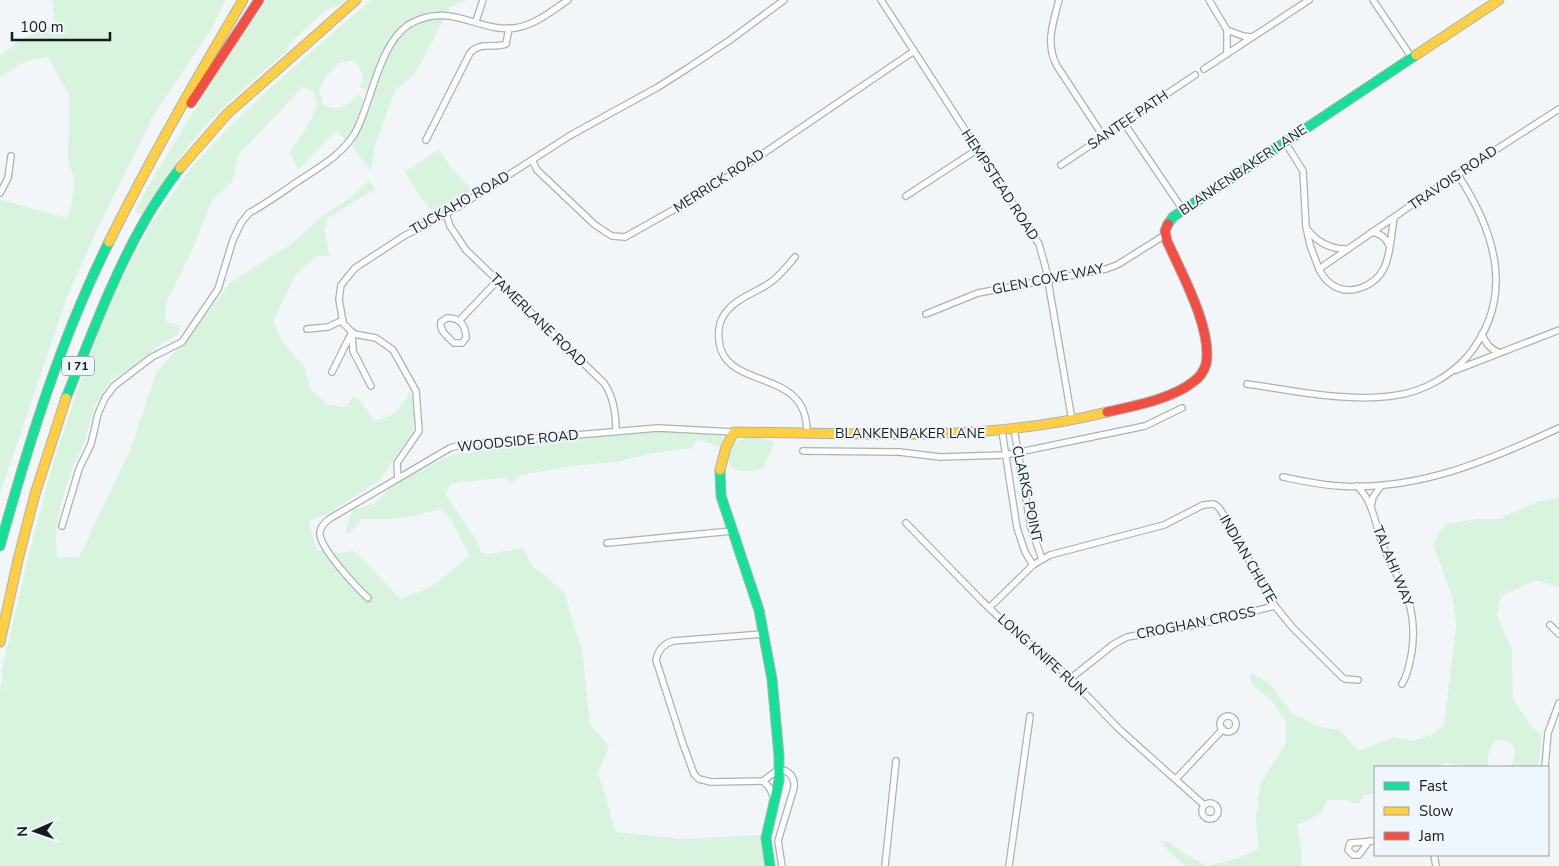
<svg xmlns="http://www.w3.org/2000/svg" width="1559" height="866" font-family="'Nunito Sans',sans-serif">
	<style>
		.green { fill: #d9f4de }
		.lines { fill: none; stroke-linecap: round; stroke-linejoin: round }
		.street-casing { stroke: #aeb1b3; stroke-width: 8 }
		.fast-casing { stroke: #aeb1b3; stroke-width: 11 }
		.slow-casing { stroke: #aeb1b3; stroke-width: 11 }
		.jam-casing { stroke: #aeb1b3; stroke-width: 11 }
		.street { stroke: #fdfefe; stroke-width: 5.5 }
		.fast { stroke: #16e098; stroke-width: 9 }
		.slow { stroke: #ffcf43; stroke-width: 9 }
		.jam { stroke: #f24e42; stroke-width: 9 }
		.labels { text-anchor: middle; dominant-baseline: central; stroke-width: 4; stroke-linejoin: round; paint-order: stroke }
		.shield { fill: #eff6fc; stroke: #585d60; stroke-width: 1 }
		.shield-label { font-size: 12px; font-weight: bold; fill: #181b1d }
		.street-label { font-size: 14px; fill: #181b1d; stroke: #eff6fc }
	</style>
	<rect width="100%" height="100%" fill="#f2f6f9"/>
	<g class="green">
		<polygon points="52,0 225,0 212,28 153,116 97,230 67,297 0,494 0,202 2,200 67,218 71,206 75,183 68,159 69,95 48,57 26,61 0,77 0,56 22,39 55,24"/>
		<path d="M267,0H345L337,7L327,9L287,46V51C252,81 216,111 187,148C171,169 156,192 142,215L135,212C149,183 166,156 183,129C210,85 237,42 267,0Z"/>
		<path d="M371,0H466L450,7L421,63L412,77L395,90L375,146L371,171L352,147L373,102L375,90L360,88C364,75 363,69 352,60L339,63L325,78L319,90L323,104C339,113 345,107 358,95L362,97L364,103L351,135L345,140L337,131C323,142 312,157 299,169L294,162L290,152L304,132L317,107L314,92L303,87L239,154L232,182L213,199L188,259L166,303L165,321L180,326L179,334L161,344L129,370L111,380L94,408L84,444L73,467L61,503L56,532L57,558L79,557L131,448L156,373L198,324L230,283L295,241L321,217L347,200L369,180L375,189L328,218L324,229L330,256H317L296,274L273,321L280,338L296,358L303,364L311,390L328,405L347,407L352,397H357L375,421C394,416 403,409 410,390L415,413L413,431L380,480L329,513L310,521V529L317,550L340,553L354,551L369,565L400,599L429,588L470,556L451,520L441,509C413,517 390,521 361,519L352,531L348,534L346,531L353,509L374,504L396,482L449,456L481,450L626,434L679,431L721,435L723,441L720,447L698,440L692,448L649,454L617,462L572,466L521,475L510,484L505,478L451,483L445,494L477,541L482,553L489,554L523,548L533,567L546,576L564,592L583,655L590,725L609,746L598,773L616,832L683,839L762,835L766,866H0V694L3,665L29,554L54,459L106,308L151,224L191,168L227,129L272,86Z"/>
		<path d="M439,149L450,166L472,190C459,197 446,209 432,211L420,196L405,172Z"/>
		<path d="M753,436L768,439L775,443L767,459L764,468L750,471L735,470L727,460C732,443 736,440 753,436Z"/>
		<path d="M1559,497V587L1536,580L1501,596L1497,615L1512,650L1513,699L1530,724L1542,736L1538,767H1510L1514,757V746L1506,741L1496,740C1488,748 1488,756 1488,767H1465L1447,763L1441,765L1440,767H1375V794L1363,795L1359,804L1345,800H1328L1320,814L1297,825L1301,847L1302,866H1186L1167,850L1160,840L1169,842L1182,852L1207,866L1238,858L1258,849L1256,819L1260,784L1286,743V721L1272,701L1253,685L1249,678L1252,673L1270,684L1292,713L1319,727L1340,730L1358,751L1394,737L1413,741L1432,735L1444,725L1456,626L1453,599L1434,546L1438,533L1447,524L1476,519H1499L1534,503Z"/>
	</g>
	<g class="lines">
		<g class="street-casing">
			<g id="street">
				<polyline points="881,0 1039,244 1046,269 1072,420"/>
				<path d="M1059,0C1053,23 1045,44 1057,66L1103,136"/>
				<polyline points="1209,0 1227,30 1227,54"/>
				<polyline points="1373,0 1412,58"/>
				<polyline points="476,21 483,0"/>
				<polyline points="1227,30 1243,36 1252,37"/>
				<polyline points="1204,69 1309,0"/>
				<polyline points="1124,123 1183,210"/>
				<path d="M426,140L470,53C481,41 493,49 506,44L509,28"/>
				<polyline points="1285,142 1303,171 1306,227 1310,245 1319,269 1429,193 1559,109"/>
				<polyline points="532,160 537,170 595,225 612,236 625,237 682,205 745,166 914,51"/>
				<polyline points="1061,165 1195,75"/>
				<polyline points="0,193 8,178 11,156"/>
				<polyline points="906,196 978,149"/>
				<path d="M446,214L450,226L466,250L604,383C614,397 616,414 616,431"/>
				<path d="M1307,229C1317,242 1329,249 1346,249"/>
				<path d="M1372,232C1381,234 1385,237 1389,245"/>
				<path d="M795,257C788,265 781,275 771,282C756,293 735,298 724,315C719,322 718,331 719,340C722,378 770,375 792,395C803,404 807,419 807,433"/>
				<path d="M1319,269C1322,275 1325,280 1331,284C1348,297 1375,287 1384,268C1391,254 1391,234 1394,218"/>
				<polyline points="926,314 978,293 1106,269 1117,265 1165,235"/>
				<path d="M447,318C460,317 466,326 466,338L462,343H454C448,337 439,331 441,322Z"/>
				<polyline points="459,321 498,280"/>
				<polyline points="307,329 328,327 343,320"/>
				<polyline points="352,332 353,351 371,386"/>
				<path d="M1482,334C1486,344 1490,349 1500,353"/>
				<polyline points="1456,370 1559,330"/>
				<polyline points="332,372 352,332"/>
				<path d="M1247,384C1297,391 1348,403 1398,395C1424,391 1450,376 1467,357C1516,298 1496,233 1458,175"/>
				<polyline points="1014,429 1031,528 1042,559"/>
				<polyline points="1002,431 1017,528 1025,552 1033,565"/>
				<polyline points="803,451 899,452 940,457 1005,455 1145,426 1182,408"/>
				<path d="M1283,477C1302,481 1320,485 1340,486C1418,491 1490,460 1559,428"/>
				<polyline points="398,478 397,463 419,431 416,391 393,350 376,338 354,334 343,323 339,299 341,285 355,268 404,236 460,206 571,135 658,87 688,68 730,40 784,0"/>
				<path d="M1357,486C1374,502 1375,525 1383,546C1400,587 1418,601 1412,651C1410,662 1408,675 1402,684"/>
				<polyline points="1371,507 1373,497 1381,486"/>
				<polyline points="906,523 982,601 1008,626 1067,675 1119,729 1204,805"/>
				<path d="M62,526L79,469L91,444L98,414L105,398L114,386L152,357L182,342L218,289L233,240L241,223L249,213C266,204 281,193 297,182C318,168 342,155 355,133C372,102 378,46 408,25C450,0 478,33 515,28C535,25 552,11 568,0"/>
				<polyline points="607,543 732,531"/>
				<path d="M368,598C356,587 322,550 320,535C319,528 324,523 329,519L450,448L460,445L658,428L734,432"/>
				<polyline points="989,608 1033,565 1050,555 1164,525 1203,505 1214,504 1217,506 1220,509 1275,606 1292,627 1342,677 1345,679 1358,680"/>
				<polyline points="1550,625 1559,634"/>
				<path d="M763,634L673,641C663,644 658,650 656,660L683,744L694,774L699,779L711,782L763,781L779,769C790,771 795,777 794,788L778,841L782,866"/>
				<polyline points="1071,678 1114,644 1127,637 1196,625 1275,606"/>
				<circle cx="1228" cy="724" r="8"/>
				<polyline points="1545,767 1548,733 1559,703"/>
				<polyline points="1176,779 1223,729"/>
				<polyline points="763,781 769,787 775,800"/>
				<circle cx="1210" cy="811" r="8"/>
				<polyline points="1369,841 1359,855 1353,855 1348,850 1350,843 1375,841"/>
				<polyline points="1434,855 1436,866"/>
				<polyline points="885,866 896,761"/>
				<polyline points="1009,866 1030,716"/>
			</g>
		</g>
		<g class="fast-casing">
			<g id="fast">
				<polyline points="1168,224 1173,217 1416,55"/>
				<path d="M66,398C90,339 112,278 144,222C155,203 167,185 180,168"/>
				<polyline points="720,470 721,496 759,610 772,679 779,756 779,781 766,838 770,866"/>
				<path d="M0,546C29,442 61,338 109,242"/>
			</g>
		</g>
		<g class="slow-casing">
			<g id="slow">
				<polyline points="1416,55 1499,0"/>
				<polyline points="180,168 227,114 356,0"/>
				<path d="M109,242C150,159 196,79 243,0"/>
				<path d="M720,470L726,447L734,432C858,433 985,443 1107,412"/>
				<polyline points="0,642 18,560 35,494 66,398"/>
			</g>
		</g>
		<g class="jam-casing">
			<g id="jam">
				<polyline points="191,103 259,0"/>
				<path d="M1107,412C1133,406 1172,399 1193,382C1199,378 1204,371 1206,364C1213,330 1181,272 1167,241L1165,231L1168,224"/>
			</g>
		</g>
		<use href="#street" class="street"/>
		<use href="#fast" class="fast"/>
		<use href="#slow" class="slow"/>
		<use href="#jam" class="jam"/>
	</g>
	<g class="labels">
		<rect class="shield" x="62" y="356.5" width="32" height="19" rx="4"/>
		<g class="shield-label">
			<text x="78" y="366">I 71</text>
		</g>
		<g class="street-label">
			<text transform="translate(1128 120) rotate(-34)">SANTEE PATH</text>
			<text transform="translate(1243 170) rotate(-34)">BLANKENBAKER LANE</text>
			<text transform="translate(1453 178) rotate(-34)">TRAVOIS ROAD</text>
			<text transform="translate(719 181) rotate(-33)">MERRICK ROAD</text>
			<text transform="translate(1000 185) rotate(57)">HEMPSTEAD ROAD</text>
			<text transform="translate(460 203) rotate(-30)">TUCKAHO ROAD</text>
			<text transform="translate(1048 279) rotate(-11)">GLEN COVE WAY</text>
			<text transform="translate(538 320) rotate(44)">TAMERLANE ROAD</text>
			<text x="910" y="433">BLANKENBAKER LANE</text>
			<text transform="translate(518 441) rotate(-6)">WOODSIDE ROAD</text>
			<text transform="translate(1027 494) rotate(78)">CLARKS POINT</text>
			<text transform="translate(1248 559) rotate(60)">INDIAN CHUTE</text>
			<text transform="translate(1393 566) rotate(68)">TALAHI WAY</text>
			<text transform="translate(1196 623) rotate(-11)">CROGHAN CROSS</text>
			<text transform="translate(1042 655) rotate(42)">LONG KNIFE RUN</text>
		</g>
	</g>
	<rect x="1374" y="766" width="175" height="90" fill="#eff6fc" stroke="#999ea3"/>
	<rect x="1384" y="782" width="25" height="8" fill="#16e098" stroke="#999ea3"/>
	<text x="1419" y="791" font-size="15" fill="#181b1d">Fast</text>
	<rect x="1384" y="807" width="25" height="8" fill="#ffcf43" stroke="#999ea3"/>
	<text x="1419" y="816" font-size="15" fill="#181b1d">Slow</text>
	<rect x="1384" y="832" width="25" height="8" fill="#f24e42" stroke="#999ea3"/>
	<text x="1419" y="841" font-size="15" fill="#181b1d">Jam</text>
	<g transform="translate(35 831) rotate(268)" stroke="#eff6fc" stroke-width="4" paint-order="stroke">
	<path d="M0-4L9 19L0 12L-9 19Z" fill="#181b1d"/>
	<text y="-8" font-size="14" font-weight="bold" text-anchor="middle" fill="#181b1d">N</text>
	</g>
	<path d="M12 32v8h98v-8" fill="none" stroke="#181b1d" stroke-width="2.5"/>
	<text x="20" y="32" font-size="15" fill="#181b1d" stroke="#eff6fc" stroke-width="4" paint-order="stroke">100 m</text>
</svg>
